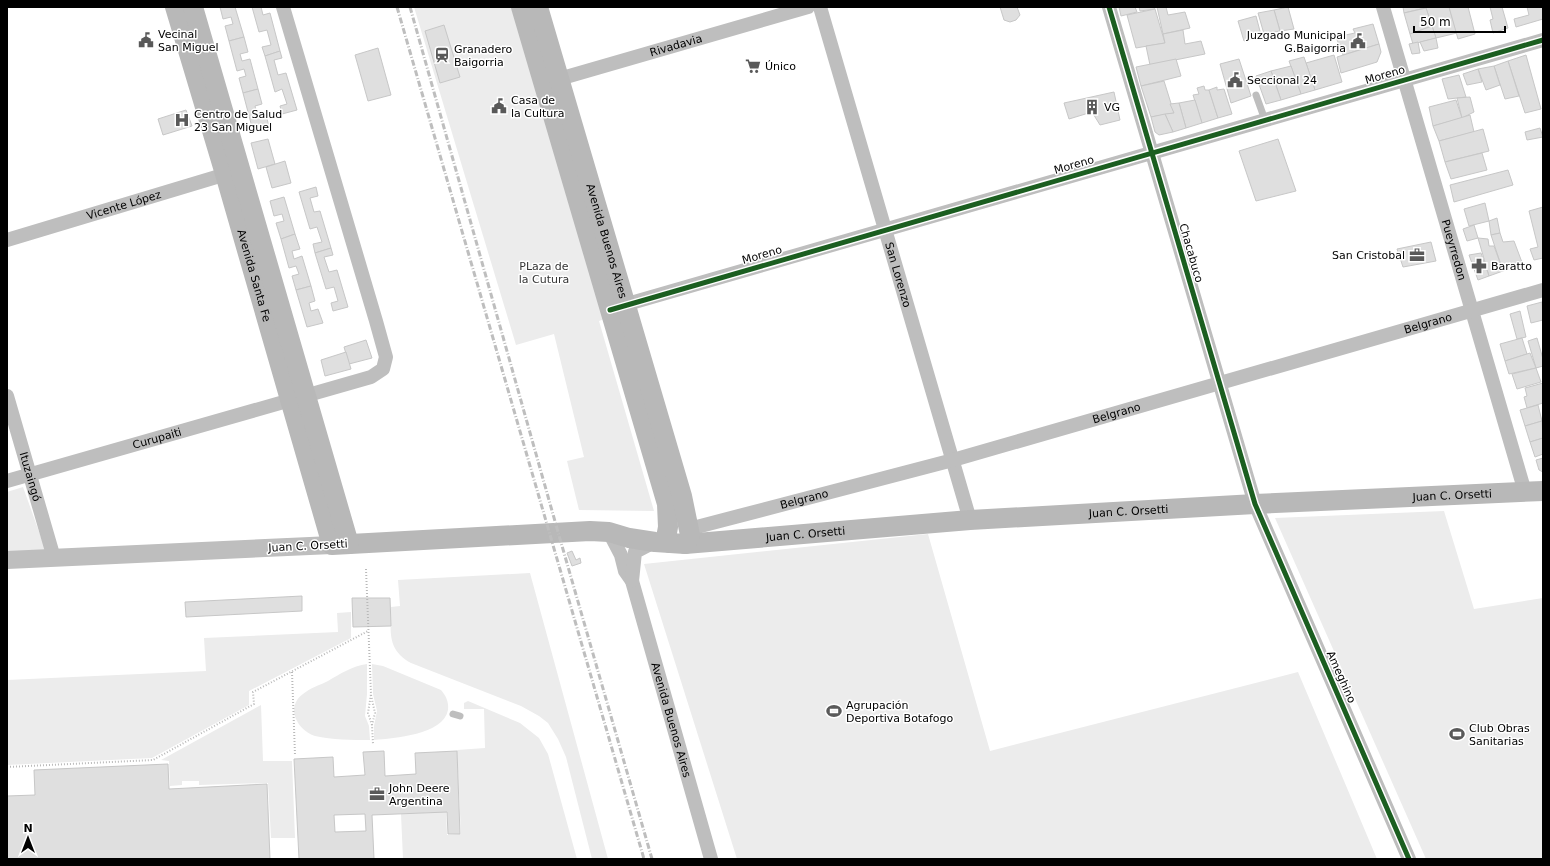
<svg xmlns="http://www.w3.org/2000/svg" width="1550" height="866" font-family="'DejaVu Sans',sans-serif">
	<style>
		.green { fill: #ececec }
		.building { fill: #dfdfdf; stroke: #c7c7c7; fill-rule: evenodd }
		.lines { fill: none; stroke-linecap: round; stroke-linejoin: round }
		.path { stroke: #b9b9b9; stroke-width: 2; stroke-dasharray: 1 2; stroke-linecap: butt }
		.service { stroke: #bebebe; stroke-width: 7 }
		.minor { stroke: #bebebe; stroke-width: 14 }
		.tertiary { stroke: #bebebe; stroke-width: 18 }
		.secondary { stroke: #b8b8b8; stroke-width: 20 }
		.rail { stroke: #bebebe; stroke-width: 3; stroke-dasharray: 6 2 1 2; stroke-linecap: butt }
		.cycleway-casing { stroke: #fff; stroke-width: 8 }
		.cycleway { stroke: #1b5e20; stroke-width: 5 }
		.labels { text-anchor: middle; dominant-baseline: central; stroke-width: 3; stroke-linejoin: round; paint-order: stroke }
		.poi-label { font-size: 11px; fill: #000; stroke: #fff; text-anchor: start }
		.street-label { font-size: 11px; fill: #000; stroke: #fff }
		.park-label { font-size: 11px; fill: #333; stroke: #fff }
	</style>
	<rect width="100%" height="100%" fill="#fff"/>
	<g class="green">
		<polygon points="414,7 511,7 607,318 599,321 654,511 579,510 567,461 584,457 554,334 516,345"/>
		<polygon points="23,487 47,554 7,556 7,492"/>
		<polygon points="1444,511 1474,609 1543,598 1543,859 1426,859 1275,518"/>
		<polygon points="928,534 990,751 1298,672 1377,859 737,859 644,564"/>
		<path d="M530,573L608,859H592L566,757L558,739L548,723L539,716L521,706L411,663C386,649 391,631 391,607L400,606L398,580Z"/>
		<polygon points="351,612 351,638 249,691 249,705 152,758 7,765 7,680 206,671 204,638 338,632 337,613"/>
		<path d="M367,664V694L365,716L369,726L370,740C352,740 332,740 315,736C297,730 285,707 303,694C310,688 320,685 328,681C340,674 352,666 367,664Z"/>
		<path d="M372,664L383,666L441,690C446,696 449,702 448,710C443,735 394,738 374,740V726L377,711L373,694Z"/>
		<polygon points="468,701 520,723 539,738 548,754 577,859 403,859 401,814 446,812 447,835 461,834 457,750 485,748 484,709 464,709 464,703"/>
		<polygon points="261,705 263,761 292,761 295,838 271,838 268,783 199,785 199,781 182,781 182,785 170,786 169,761 161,760"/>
	</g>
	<g class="building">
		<polygon points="220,7 235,7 244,37 229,41 225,26 233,24 231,17 223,19"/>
		<polygon points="252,7 261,7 263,15 270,13 280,51 265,56 262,47 271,45 267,30 259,32"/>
		<polygon points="1000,7 1017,7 1020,15 1016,20 1010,22 1004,20"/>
		<polygon points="1119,7 1135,7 1137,12 1121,16"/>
		<polygon points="1139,7 1154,7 1155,9 1140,11"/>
		<polygon points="1157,7 1166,7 1168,15 1185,12 1190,28 1163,34"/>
		<polygon points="1288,7 1294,29 1280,31 1274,10"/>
		<polygon points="1403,7 1429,7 1404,13"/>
		<polygon points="1429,7 1449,7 1457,33 1436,38 1426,8"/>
		<polygon points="1449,7 1468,7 1475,34 1458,39"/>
		<polygon points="1490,7 1502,7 1508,28 1493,33 1490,20 1493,19"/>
		<polygon points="1527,7 1543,7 1543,19 1516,27 1514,19 1529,15"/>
		<polygon points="1426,8 1432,26 1410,34 1404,13"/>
		<polygon points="1155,9 1165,43 1136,48 1127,15"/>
		<polygon points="1274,10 1280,31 1264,34 1258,13"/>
		<polygon points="1256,16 1261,35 1244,41 1238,21"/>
		<polygon points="1373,24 1379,44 1343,55 1336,37 1355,33 1353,29"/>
		<polygon points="444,25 460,77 440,83 425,31"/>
		<polygon points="1432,26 1436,38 1413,44 1410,34"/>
		<polygon points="1183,30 1185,44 1201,41 1205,54 1150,65 1146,46 1165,43 1163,34"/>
		<polygon points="244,37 248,52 240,54 242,61 250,59 258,89 243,93 239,78 246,76 244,69 237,71 229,41"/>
		<polygon points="1436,38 1438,48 1424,51 1420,42"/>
		<polygon points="1418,42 1420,53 1412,54 1409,44"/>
		<polygon points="1379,44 1381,52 1377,62 1341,73 1337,57"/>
		<polygon points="378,48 391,95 368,101 355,55"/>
		<polygon points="280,51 282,58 274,60 278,75 286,73 297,110 282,114 280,106 287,104 282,89 275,92 265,56"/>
		<polygon points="1334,55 1342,82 1315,90 1306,63"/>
		<polygon points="1526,55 1541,109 1525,113 1508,61"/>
		<polygon points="1304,57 1315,90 1301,94 1289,61"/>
		<polygon points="1176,59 1181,76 1141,86 1136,67"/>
		<polygon points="1239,59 1251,96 1231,103 1220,64"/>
		<polygon points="1508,61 1519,96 1505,99 1494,66"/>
		<polygon points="1291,66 1301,94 1281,100 1271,71"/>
		<polygon points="1494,66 1500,85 1486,90 1478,69"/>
		<polygon points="1478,69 1482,82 1467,85 1463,74"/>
		<polygon points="1271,71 1281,100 1266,104 1256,76"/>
		<polygon points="1459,75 1466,97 1448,99 1442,79"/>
		<polygon points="1164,81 1174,113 1151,117 1141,86"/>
		<polygon points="1204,86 1205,90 1209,90 1218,118 1202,123 1193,95 1199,94 1197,88"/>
		<polygon points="1217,87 1217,90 1224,89 1232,114 1218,118 1209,90"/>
		<polygon points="258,89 262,104 255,106 257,114 265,112 269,126 253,131 243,93"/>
		<polygon points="1114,92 1120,120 1100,125 1092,112 1069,119 1064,103"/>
		<polygon points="1470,97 1474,112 1462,118 1457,98"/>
		<polygon points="1195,100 1202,123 1186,128 1179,103"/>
		<polygon points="1456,100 1462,118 1433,126 1429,107"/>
		<polygon points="1179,103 1186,128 1173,132 1165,114 1174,113 1170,104"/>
		<polygon points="186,110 192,126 163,135 158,119"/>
		<polygon points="1165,114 1173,132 1159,135 1155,132 1151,117"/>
		<polygon points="1470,115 1474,132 1439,141 1433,126"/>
		<polygon points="1540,128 1543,137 1527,140 1525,132"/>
		<polygon points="1483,129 1489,151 1445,162 1439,141"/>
		<polygon points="268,139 275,164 258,169 251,143"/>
		<polygon points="1278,139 1296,191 1256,201 1239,151"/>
		<polygon points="1482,153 1487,170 1451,179 1445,162"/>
		<polygon points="285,161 291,183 272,188 266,167"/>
		<polygon points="1508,170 1513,185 1454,202 1450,185"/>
		<polygon points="316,187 318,196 310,198 314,212 320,211 331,248 315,253 313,244 322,242 317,227 310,229 299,192"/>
		<polygon points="284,197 295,234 281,239 276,223 284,221 282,214 274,216 270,201"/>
		<polygon points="1485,203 1489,221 1469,226 1464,209"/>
		<polygon points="1543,207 1543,258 1534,260 1530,249 1538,247 1529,211"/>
		<polygon points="1497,218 1500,233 1491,235 1489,221"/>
		<polygon points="1474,225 1478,238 1467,241 1463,229"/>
		<polygon points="1500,233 1503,242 1514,241 1523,265 1503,271 1491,235"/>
		<polygon points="295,234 300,249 292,251 294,259 302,256 311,286 296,290 292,276 299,274 296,266 289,268 281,239"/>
		<polygon points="1478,238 1488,239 1489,246 1494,246 1503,271 1489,276"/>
		<polygon points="1431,242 1436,261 1403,267 1397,249"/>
		<polygon points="331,248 333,255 324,257 329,272 337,270 348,307 333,311 331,303 338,301 334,287 326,289 315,253"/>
		<polygon points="1481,253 1489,276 1478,280 1469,255"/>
		<polygon points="311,286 315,301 309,303 311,311 318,309 323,323 307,327 296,290"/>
		<polygon points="1542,302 1543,320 1531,323 1527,306"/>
		<polygon points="1520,311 1526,337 1517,339 1510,314"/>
		<polygon points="1522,338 1527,354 1505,361 1500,344"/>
		<polygon points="1537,338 1543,359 1543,366 1536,368 1528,341"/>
		<polygon points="366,340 372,358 349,364 344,347"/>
		<polygon points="346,352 351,369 325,376 321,360"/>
		<polygon points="1530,353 1536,368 1509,374 1505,361"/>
		<polygon points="1536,368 1541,382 1517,389 1512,374"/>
		<polygon points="1543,383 1543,403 1527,408 1524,397 1527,396 1525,388"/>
		<polygon points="1538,405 1542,421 1525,426 1520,410"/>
		<polygon points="1542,421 1543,438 1530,442 1525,426"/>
		<polygon points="1543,438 1543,454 1535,457 1530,442"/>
		<polygon points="1543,458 1543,472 1539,470 1536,460"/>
		<polygon points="572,551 576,560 580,558 581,563 572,566 567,553"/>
		<polygon points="302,596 302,611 186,617 185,602"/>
		<polygon points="352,598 390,598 391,626 353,627"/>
		<path d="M384,751L385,776L416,774L415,753L457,751L460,834H448L447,812L372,815L374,859H299L294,759L333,757L334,777L365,775L363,752ZM365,814L366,831L335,832L334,815Z"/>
		<polygon points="168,764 169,789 267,784 270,859 7,859 7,796 35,795 34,770"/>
	</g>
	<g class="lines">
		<g class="path">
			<polyline points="366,569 371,694 368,713 372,725"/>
			<polyline points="292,672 295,755"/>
			<polyline points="371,695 375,713 372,725 373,744"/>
			<polyline points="7,767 153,760 254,704 253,692 368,631"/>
		</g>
		<g class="service">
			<polyline points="1256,95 1265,120"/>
			<polyline points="453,714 460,716"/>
		</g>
		<g class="minor">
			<path id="s1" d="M820,7L970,520"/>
			<polyline points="1109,7 1255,504 1409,859"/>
			<path id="s2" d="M1383,7L1525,492"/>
			<path id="s3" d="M552,81L808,7"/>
			<path id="s4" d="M7,240L233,172"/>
			<polyline points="617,307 1543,40"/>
			<path id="s5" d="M7,396L54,558"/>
			<path id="s6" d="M7,481L371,377L383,369L386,357L376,321L283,7"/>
			<path id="s7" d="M689,529L953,460L1543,290"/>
			<path id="s8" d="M609,532L621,555L625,571L632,581L711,859"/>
			<polyline points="632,581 635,552 654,542"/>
		</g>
		<polyline class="tertiary" points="7,560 332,545"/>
		<g class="secondary">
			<path id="s9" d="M175,7L225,174L332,545L590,531L609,532L629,538L655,542L685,544L970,520L1255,504L1543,491"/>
			<polyline points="193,7 349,544"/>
			<polyline points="521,7 667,504 668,527 666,538 670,543"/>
			<path id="s10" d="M538,7L682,496L690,535L688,540L685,544"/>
		</g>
		<g class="rail">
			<polyline points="397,7 644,859"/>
			<polyline points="410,7 558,532 652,859"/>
		</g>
		<g class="cycleway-casing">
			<g id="cycleway">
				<polyline points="1109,7 1255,504 1409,859"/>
				<polyline points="610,310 1543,40"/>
			</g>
		</g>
		<use href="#cycleway" class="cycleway"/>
	</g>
	<defs>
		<g id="civic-bare" transform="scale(1.2)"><path d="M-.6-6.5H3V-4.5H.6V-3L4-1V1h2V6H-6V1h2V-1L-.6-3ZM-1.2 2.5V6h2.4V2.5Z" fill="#595959" stroke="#fff" stroke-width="2.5" paint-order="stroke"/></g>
		<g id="station-bare" transform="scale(1.2)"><path d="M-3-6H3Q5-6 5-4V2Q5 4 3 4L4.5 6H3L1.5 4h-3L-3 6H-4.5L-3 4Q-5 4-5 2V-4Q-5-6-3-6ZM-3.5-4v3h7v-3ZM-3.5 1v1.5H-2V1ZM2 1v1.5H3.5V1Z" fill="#595959" stroke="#fff" stroke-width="2.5" paint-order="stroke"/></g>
		<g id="supermarket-bare" transform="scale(1.2)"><path d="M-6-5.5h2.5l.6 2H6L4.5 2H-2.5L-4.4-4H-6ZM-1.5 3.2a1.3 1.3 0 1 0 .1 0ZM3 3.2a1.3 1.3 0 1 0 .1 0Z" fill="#595959" stroke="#fff" stroke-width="2.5" paint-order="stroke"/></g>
		<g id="building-bare" transform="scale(1.2)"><path d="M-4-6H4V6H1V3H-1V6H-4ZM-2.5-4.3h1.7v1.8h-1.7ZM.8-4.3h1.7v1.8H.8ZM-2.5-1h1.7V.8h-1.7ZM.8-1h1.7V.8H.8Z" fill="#595959" stroke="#fff" stroke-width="2.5" paint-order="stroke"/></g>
		<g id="hospital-bare" transform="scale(1.2)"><path d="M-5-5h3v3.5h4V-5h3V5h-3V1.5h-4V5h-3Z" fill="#595959" stroke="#fff" stroke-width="2.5" paint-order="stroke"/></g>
		<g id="office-bare" transform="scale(1.2)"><path d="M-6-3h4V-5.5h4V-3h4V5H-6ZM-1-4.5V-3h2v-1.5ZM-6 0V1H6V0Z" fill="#595959" stroke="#fff" stroke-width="2.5" paint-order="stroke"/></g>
		<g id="pharmacy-bare" transform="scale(1.2)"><path d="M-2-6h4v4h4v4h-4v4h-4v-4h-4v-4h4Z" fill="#595959" stroke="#fff" stroke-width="2.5" paint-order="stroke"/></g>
		<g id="stadium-bare" transform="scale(1.2)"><path d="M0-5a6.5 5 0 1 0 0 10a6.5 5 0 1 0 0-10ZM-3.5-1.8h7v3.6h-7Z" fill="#595959" stroke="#fff" stroke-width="2.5" paint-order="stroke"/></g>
	</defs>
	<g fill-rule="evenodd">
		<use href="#civic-bare" x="146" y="40"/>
		<use href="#civic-bare" x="1358" y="41"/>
		<use href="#station-bare" x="442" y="55"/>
		<use href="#supermarket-bare" x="753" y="66"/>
		<use href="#civic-bare" x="1235" y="80"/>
		<use href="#civic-bare" x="499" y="106"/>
		<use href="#building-bare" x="1092" y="107"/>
		<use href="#hospital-bare" x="182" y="120"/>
		<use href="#office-bare" x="1417" y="255"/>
		<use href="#pharmacy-bare" x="1479" y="266"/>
		<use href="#stadium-bare" x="834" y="711"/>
		<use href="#stadium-bare" x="1457" y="734"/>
		<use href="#office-bare" x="377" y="794"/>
	</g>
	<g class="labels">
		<g class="poi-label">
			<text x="158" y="34">Vecinal<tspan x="158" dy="13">San Miguel</tspan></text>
			<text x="1346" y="35" text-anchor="end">Juzgado Municipal<tspan x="1346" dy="13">G.Baigorria</tspan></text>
			<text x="454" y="49">Granadero<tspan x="454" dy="13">Baigorria</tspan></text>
			<text x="765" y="66">Único</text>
			<text x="1247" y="80">Seccional 24</text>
			<text x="511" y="100">Casa de<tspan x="511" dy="13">la Cultura</tspan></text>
			<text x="1104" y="107">VG</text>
			<text x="194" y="114">Centro de Salud<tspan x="194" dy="13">23 San Miguel</tspan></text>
			<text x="1405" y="255" text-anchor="end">San Cristobal</text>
			<text x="1491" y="266">Baratto</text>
			<text x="846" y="705">Agrupación<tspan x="846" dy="13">Deportiva Botafogo</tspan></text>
			<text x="1469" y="728">Club Obras<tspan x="1469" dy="13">Sanitarias</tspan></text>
			<text x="389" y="788">John Deere<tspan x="389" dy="13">Argentina</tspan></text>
		</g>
		<g class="street-label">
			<text stroke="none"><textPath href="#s3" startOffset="129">Rivadavia</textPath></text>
			<text transform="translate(1385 75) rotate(-16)">Moreno</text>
			<text transform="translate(1074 165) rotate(-16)">Moreno</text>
			<text stroke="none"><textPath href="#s4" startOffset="122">Vicente López</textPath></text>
			<text stroke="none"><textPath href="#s10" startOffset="244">Avenida Buenos Aires</textPath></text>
			<text stroke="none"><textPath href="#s2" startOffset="253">Pueyrredon</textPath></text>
			<text transform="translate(1191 253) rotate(74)">Chacabuco</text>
			<text transform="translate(762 255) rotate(-16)">Moreno</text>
			<text stroke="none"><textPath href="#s1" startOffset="279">San Lorenzo</textPath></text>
			<text stroke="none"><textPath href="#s9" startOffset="280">Avenida Santa Fe</textPath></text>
			<text stroke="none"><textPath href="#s7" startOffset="767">Belgrano</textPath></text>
			<text stroke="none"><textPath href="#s7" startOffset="443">Belgrano</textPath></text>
			<text stroke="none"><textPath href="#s6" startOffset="156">Curupaiti</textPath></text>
			<text stroke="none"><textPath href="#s5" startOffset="84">Ituzaingó</textPath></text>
			<text stroke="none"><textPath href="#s9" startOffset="1684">Juan C. Orsetti</textPath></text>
			<text stroke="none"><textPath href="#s7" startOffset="119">Belgrano</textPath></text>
			<text stroke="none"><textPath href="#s9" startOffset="1360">Juan C. Orsetti</textPath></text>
			<text stroke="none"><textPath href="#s9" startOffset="1036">Juan C. Orsetti</textPath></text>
			<text transform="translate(308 546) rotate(-3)">Juan C. Orsetti</text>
			<text transform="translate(1341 677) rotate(66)">Ameghino</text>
			<text stroke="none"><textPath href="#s8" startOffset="199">Avenida Buenos Aires</textPath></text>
		</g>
		<g class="park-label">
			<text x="544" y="266">PLaza de<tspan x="544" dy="13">la Cutura</tspan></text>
		</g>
	</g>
	<rect width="1550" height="866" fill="none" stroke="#000000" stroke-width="16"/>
	<g transform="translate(28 838)" stroke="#ffffff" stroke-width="3" paint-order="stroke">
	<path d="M0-3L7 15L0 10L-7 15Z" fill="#000000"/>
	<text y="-6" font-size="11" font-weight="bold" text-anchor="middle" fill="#000000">N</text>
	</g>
	<path d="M1414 26v6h91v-6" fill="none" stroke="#000000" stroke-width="2"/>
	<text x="1420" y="26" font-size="12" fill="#000000" stroke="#ffffff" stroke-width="3" paint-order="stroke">50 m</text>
</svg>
